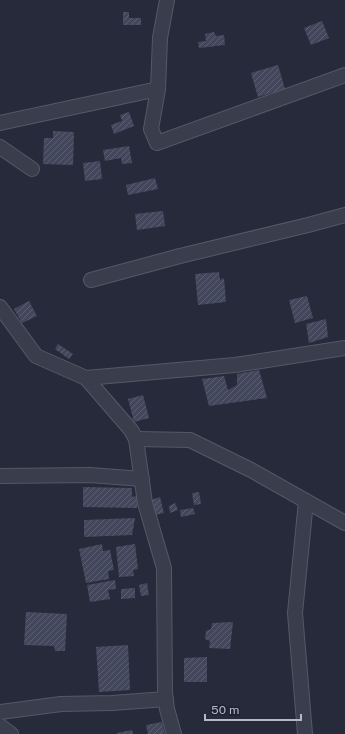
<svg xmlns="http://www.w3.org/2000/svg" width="345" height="734" font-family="'Public Sans',sans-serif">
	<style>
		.building { fill: url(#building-hatch) }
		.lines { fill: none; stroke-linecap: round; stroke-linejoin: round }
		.street-casing { stroke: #555867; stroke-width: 16 }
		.street { stroke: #3a3d4c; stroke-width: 14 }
	</style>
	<defs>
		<pattern id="building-hatch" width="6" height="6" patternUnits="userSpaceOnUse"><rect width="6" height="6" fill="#43475b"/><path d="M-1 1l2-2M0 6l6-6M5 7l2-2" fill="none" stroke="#5c5f71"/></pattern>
	</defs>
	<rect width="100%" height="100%" fill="#262a3b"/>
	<g class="building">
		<polygon points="123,12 129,12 129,18 141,18 141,25 123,25"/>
		<polygon points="322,21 329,38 311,45 304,28"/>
		<polygon points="214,32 216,36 224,35 225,45 199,48 198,42 206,41 205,34"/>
		<polygon points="278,65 285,89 258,97 251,73"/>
		<polygon points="129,112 134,126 114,134 111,125 122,121 120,115"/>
		<polygon points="53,131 74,132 73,165 43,164 44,138 53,138"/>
		<polygon points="129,146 132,163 122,164 121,158 105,161 103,150"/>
		<polygon points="100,161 102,179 85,181 83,163"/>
		<polygon points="155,178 158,189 128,195 126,185"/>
		<polygon points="163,211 165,226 137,230 135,214"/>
		<polygon points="219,272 220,280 224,278 226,302 198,305 195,274"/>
		<polygon points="307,296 313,318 295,323 289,300"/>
		<polygon points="29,301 37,316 22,323 14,309"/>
		<polygon points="326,319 328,337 309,343 306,324"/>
		<polygon points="58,344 73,354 69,359 55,349"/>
		<polygon points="259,370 267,398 209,406 202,379 224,376 228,390 237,385 237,374"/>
		<polygon points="143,395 149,418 134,422 128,399"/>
		<polygon points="83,487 132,488 132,497 137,496 137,508 83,507"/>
		<polygon points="199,492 201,504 194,505 192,493"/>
		<polygon points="160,497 164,513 155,515 151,500"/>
		<polygon points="175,503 178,510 170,513 169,506"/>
		<polygon points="193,508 195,514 181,517 180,510"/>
		<polygon points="135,518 132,535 84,537 84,520"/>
		<polygon points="102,544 103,551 110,550 114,570 108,571 109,579 86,583 79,549"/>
		<polygon points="135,544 138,569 133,570 134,576 119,577 116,547"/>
		<polygon points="115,580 116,589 108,590 110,599 90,602 87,585"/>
		<polygon points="147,583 149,595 141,596 139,585"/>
		<polygon points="135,588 135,598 121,599 121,589"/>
		<polygon points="26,612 67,614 65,651 55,651 54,646 24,645"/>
		<polygon points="233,622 230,649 209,648 210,641 205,639 206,631 211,629 212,623"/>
		<polygon points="128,645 130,690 99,692 96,647"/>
		<polygon points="207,657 207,682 184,682 184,658"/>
		<polygon points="162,722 165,734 148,734 146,725"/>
		<polygon points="132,730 133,734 117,734 117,733"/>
	</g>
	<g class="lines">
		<g class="street-casing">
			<g id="street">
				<polyline points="167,0 160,38 158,89 151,129 157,143 345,75"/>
				<polyline points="0,123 158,89"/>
				<polyline points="0,147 32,169"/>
				<polyline points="91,280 180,256 308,225 345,215"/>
				<polyline points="0,307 36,356 86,378 131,430 136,439 145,503 164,568 165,693 167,709 174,734"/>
				<polyline points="86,378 235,365 345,348"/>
				<polyline points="136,439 190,440 251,470 345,523"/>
				<polyline points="0,476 90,475 142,479"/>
				<polyline points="0,712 61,704 112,703 166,699"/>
				<polyline points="0,726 11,734"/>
				<polyline points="305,734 295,613 306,501"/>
			</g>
		</g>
		<use href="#street" class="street"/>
	</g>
	<path d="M205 714v6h96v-6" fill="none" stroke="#b6b8c7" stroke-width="2"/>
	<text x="211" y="714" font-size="12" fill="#b6b8c7" stroke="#1f2231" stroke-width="3" paint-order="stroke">50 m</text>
</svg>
